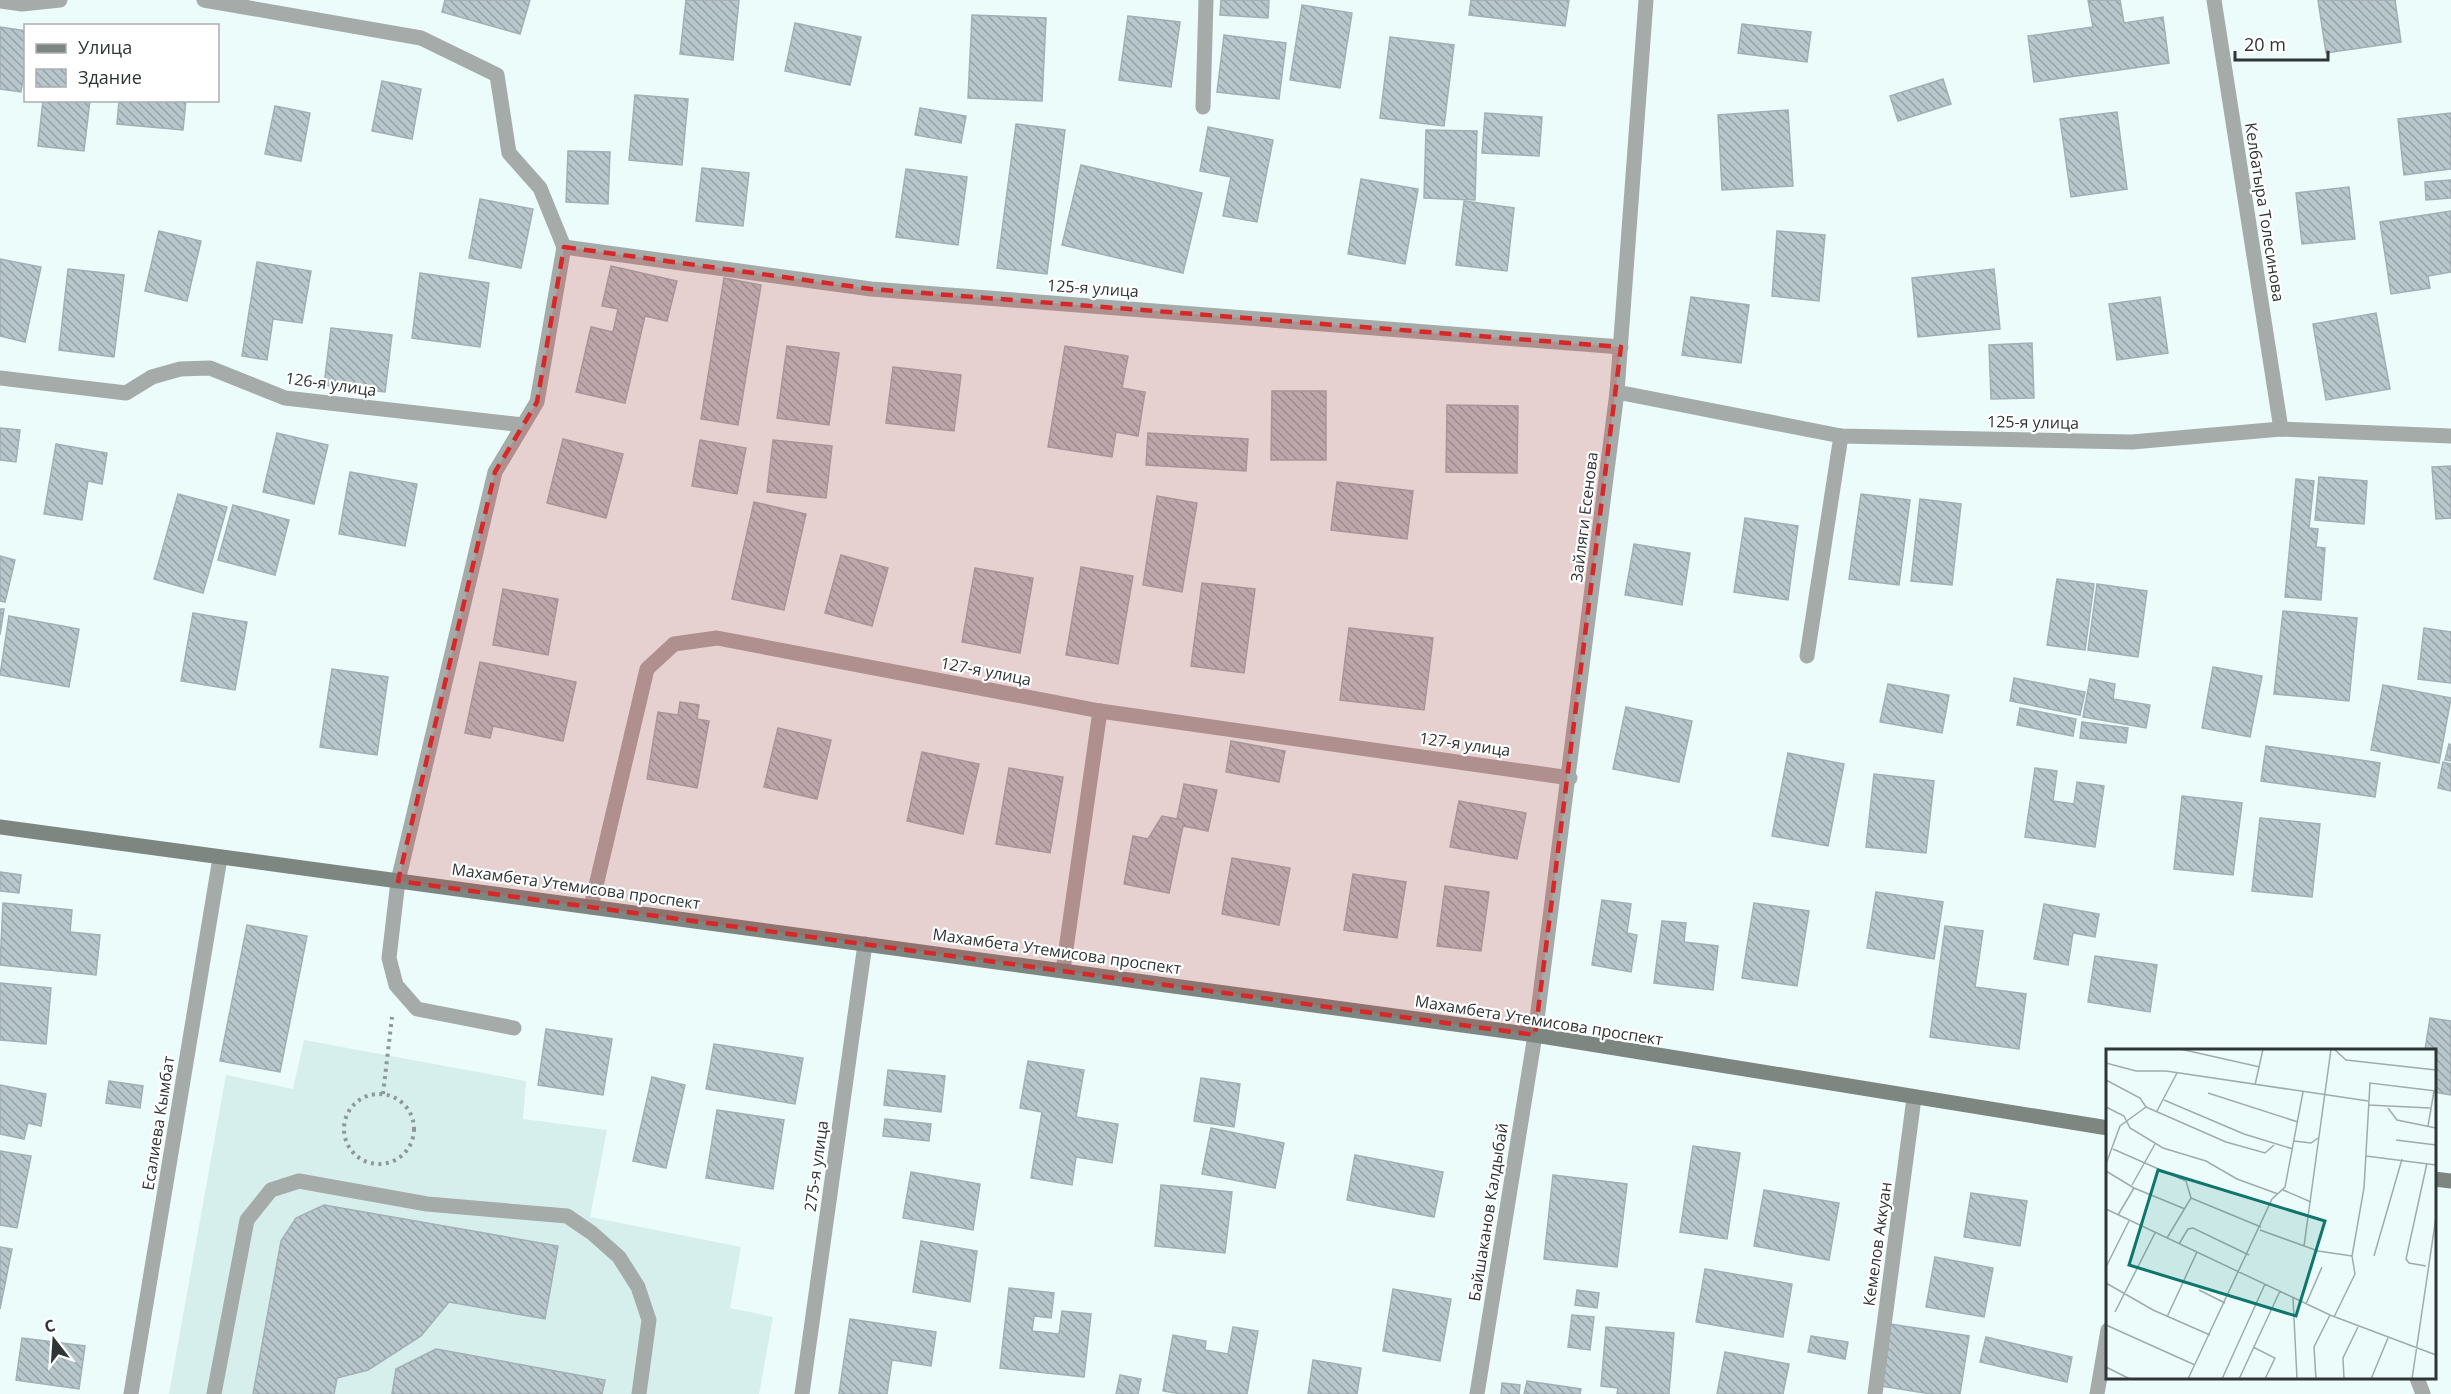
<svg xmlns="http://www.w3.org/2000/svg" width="2451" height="1394" font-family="'Open Sans',sans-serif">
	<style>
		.built { fill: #d6efed }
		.building { fill: url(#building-back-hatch); stroke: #a1b0b5; stroke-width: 1.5 }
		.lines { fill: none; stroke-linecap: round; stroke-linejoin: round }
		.path { stroke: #8d9998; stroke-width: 4; stroke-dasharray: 3 4.5; stroke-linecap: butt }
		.lane { stroke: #a5aba8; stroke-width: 15 }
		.street { stroke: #a5aba8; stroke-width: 15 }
		.secondary { stroke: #7d8681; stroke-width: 15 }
		.marked { fill: #d62828; fill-opacity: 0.2; stroke: #d62828; stroke-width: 4.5; stroke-dasharray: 12 8; stroke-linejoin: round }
		.labels { text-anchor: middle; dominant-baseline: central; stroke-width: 4.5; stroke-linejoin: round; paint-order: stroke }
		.street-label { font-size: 16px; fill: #2e3534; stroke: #fff }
		.inset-road { fill: none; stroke: #9facab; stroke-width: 1.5 }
		.view { fill: #0f766e; fill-opacity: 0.15; stroke: #0f766e; stroke-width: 3 }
		.inset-edge { fill: none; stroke: #2e3534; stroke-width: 3 }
	</style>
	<defs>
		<pattern id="building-back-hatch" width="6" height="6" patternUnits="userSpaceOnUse" patternTransform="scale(1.5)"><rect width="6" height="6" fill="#b8c7cc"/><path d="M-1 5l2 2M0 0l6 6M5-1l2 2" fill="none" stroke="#96a2a6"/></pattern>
	</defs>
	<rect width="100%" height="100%" fill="#ebfcfb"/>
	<polygon class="built" points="304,1040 526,1081 523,1119 607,1130 590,1217 741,1247 730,1308 773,1317 759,1394 169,1394 226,1075 293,1089"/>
	<g class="building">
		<polygon points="445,0 530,0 520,34 442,12"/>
		<polygon points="686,0 739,0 733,60 680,54"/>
		<polygon points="1221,0 1269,0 1268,18 1220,15"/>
		<polygon points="1471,0 1569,0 1565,26 1469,15"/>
		<polygon points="2088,0 2120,0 2124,23 2163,17 2169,63 2034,82 2028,36 2093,27"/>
		<polygon points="2318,0 2395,0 2401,42 2326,53"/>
		<polygon points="1302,5 1352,13 1340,88 1290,80"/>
		<polygon points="972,15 1046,18 1042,101 968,98"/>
		<polygon points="1128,16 1180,22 1171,87 1119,80"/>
		<polygon points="795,23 861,37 850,85 785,71"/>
		<polygon points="1742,24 1811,32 1807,62 1738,53"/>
		<polygon points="0,27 26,31 26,61 21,92 0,89"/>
		<polygon points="1224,35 1286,43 1279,99 1217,92"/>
		<polygon points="1390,37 1454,45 1444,126 1380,118"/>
		<polygon points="1943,79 1951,104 1898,121 1890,96"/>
		<polygon points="382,81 421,89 412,139 372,131"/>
		<polygon points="635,95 688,99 682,165 629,160"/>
		<polygon points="43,100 90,100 84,151 38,146"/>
		<polygon points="119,100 186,100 183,130 117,124"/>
		<polygon points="275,106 310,113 301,161 265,154"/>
		<polygon points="920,108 966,116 961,143 915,135"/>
		<polygon points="1788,110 1793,186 1722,190 1718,115"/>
		<polygon points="2117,112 2127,189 2071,197 2060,119"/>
		<polygon points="1485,113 1542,117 1539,156 1482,153"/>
		<polygon points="2451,113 2451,169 2404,175 2398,119"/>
		<polygon points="1016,124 1065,130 1047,274 997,268"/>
		<polygon points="1208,127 1273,140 1257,222 1223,216 1231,177 1200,171"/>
		<polygon points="1426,130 1477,131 1475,200 1424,198"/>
		<polygon points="568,151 610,152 608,204 566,202"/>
		<polygon points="1081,165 1202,193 1183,273 1062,245"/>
		<polygon points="702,168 749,173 743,226 696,221"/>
		<polygon points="906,169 967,177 958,245 896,237"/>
		<polygon points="1361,179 1418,189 1405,264 1348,254"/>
		<polygon points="2451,180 2451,198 2426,200 2425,182"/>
		<polygon points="2349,187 2355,239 2302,244 2296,193"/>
		<polygon points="480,199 533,209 521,268 469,258"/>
		<polygon points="1464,201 1514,208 1507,271 1456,265"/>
		<polygon points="2451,211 2451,272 2428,276 2430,288 2391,294 2380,222"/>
		<polygon points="159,231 201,241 187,301 145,291"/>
		<polygon points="1777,231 1825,235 1819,301 1772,296"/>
		<polygon points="0,259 41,267 25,342 0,336"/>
		<polygon points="257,262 311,271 302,323 273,319 267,360 242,356"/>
		<polygon points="611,266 677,281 667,321 645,316 625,403 576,392 591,327 613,332 618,309 602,306"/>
		<polygon points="68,269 124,275 114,357 59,350"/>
		<polygon points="1994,269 2000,329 1918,337 1912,278"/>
		<polygon points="420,273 489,283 480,347 412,338"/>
		<polygon points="724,278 761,285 738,425 701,419"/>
		<polygon points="1691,297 1749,305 1741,363 1682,355"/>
		<polygon points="2160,297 2168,353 2117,360 2109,304"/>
		<polygon points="2376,313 2390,389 2326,400 2313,324"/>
		<polygon points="331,328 392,335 385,392 324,385"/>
		<polygon points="2032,343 2034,398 1991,399 1989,345"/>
		<polygon points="787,346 839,353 829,425 777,418"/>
		<polygon points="1065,346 1128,356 1122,388 1145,392 1138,436 1116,432 1112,457 1048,447"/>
		<polygon points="893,367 961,375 954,431 886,423"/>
		<polygon points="1272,391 1326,391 1326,460 1271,460"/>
		<polygon points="1447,405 1518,406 1517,473 1446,472"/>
		<polygon points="0,428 20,430 16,462 0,460"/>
		<polygon points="277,433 328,445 314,504 263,492"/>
		<polygon points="1148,433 1248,439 1246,471 1146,465"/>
		<polygon points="563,439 623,454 606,518 547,503"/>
		<polygon points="700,440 746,448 737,494 692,486"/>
		<polygon points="773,440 832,446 826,498 767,492"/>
		<polygon points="56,444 107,453 102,484 88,481 82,520 44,514"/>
		<polygon points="2451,466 2451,518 2436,519 2432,467"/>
		<polygon points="350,472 417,484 405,546 339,534"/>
		<polygon points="2319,477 2367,481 2364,524 2315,520"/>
		<polygon points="2296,479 2314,481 2309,528 2318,529 2316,547 2325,548 2321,600 2285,597"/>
		<polygon points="1337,482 1413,491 1407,539 1331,530"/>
		<polygon points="178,494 227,507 203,593 154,579"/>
		<polygon points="1861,494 1910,500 1899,585 1849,579"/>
		<polygon points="1157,496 1197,503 1182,592 1143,585"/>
		<polygon points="1920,499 1961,504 1952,585 1911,581"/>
		<polygon points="754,502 806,514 784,610 732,599"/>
		<polygon points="233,505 289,520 275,575 218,560"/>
		<polygon points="1745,518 1798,526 1788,600 1734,592"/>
		<polygon points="1634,544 1690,553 1682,605 1625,595"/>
		<polygon points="841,555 888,568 872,626 825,613"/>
		<polygon points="0,556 15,560 5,602 0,601"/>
		<polygon points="1081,567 1133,576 1118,664 1066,655"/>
		<polygon points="975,568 1033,578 1020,653 962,642"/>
		<polygon points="2057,579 2094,584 2085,650 2047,645"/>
		<polygon points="1202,583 1255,589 1244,673 1191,666"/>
		<polygon points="2097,584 2147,591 2138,657 2088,650"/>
		<polygon points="503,589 558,599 548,655 493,645"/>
		<polygon points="0,609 4,609 0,635"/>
		<polygon points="2283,611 2357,618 2349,701 2274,694"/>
		<polygon points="193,613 247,622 235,690 181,681"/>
		<polygon points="9,616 79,629 69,687 0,675"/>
		<polygon points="1349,628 1433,638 1424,710 1340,700"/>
		<polygon points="2424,628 2451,632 2451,683 2418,679"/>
		<polygon points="480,662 576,682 563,741 493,726 490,738 465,733"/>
		<polygon points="2213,667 2262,676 2250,737 2202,728"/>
		<polygon points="332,669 388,677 377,755 320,747"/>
		<polygon points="2014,678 2085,692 2080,715 2010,701"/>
		<polygon points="2090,679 2115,684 2113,699 2150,705 2146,728 2083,717"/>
		<polygon points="1888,684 1949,695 1942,733 1880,722"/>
		<polygon points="2383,685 2451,698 2439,763 2371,750"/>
		<polygon points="680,702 699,705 697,719 709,721 697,788 647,779 658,712 678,715"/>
		<polygon points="1626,707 1692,721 1679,782 1613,769"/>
		<polygon points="2020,708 2076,719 2073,736 2017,725"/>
		<polygon points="2082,722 2128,728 2126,743 2080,738"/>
		<polygon points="778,728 831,740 817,799 764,787"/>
		<polygon points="1231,741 1285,751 1279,782 1226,772"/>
		<polygon points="2449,744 2451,745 2451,761 2445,760"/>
		<polygon points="2266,746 2380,763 2375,797 2261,781"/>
		<polygon points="922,752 979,764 963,834 907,821"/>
		<polygon points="1788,753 1844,764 1828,846 1772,836"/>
		<polygon points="2443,762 2451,764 2451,791 2438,788"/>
		<polygon points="1009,768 1063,777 1050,853 996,844"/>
		<polygon points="2035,768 2057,771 2053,801 2074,804 2077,782 2104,786 2095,847 2025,837"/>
		<polygon points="1874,774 1934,781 1926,853 1866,847"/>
		<polygon points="1184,784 1217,790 1208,831 1183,826 1169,893 1124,884 1133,836 1148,839 1162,816 1177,819"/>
		<polygon points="2182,796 2242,803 2233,875 2174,869"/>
		<polygon points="1459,801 1526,813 1517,859 1450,847"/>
		<polygon points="2260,818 2320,824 2312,897 2252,891"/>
		<polygon points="1232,858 1290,868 1279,925 1222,914"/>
		<polygon points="0,872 21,875 19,893 0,891"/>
		<polygon points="1353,874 1406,882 1397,938 1344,930"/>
		<polygon points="1445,886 1489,892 1481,951 1437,946"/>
		<polygon points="1876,892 1943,902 1934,959 1867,948"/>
		<polygon points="1602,900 1631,904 1627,933 1637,935 1631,972 1592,965"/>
		<polygon points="3,903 72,910 70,932 100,935 96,975 0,965"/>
		<polygon points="1754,903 1809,911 1797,986 1742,978"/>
		<polygon points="2044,904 2099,914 2095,937 2073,933 2068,965 2034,959"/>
		<polygon points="1662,921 1686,923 1684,942 1718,946 1713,990 1654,983"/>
		<polygon points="247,925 307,936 280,1072 220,1061"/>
		<polygon points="1945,926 1983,931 1975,987 2026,994 2019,1049 1930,1037"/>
		<polygon points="2095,956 2157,965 2150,1012 2088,1002"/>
		<polygon points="0,983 51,988 46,1044 0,1040"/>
		<polygon points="2430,1018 2451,1021 2451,1095 2434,1092 2434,1050 2425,1050"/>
		<polygon points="546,1029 612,1039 603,1095 538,1085"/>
		<polygon points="714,1044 803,1058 795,1104 706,1089"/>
		<polygon points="1028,1061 1084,1070 1076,1117 1118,1124 1112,1163 1076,1157 1072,1185 1031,1178 1042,1112 1020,1108"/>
		<polygon points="888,1070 945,1076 941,1112 884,1105"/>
		<polygon points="652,1077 685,1085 666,1168 633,1161"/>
		<polygon points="1201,1078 1240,1084 1234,1127 1194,1121"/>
		<polygon points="109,1081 143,1086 140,1108 106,1103"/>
		<polygon points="0,1085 46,1094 41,1126 28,1123 24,1139 0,1134"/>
		<polygon points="717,1110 784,1120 773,1189 706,1178"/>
		<polygon points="885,1119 931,1124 929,1141 883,1136"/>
		<polygon points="1211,1128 1284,1143 1275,1188 1202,1174"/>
		<polygon points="1693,1146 1740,1153 1727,1239 1680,1232"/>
		<polygon points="0,1151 31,1156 17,1228 0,1225"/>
		<polygon points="1355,1155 1443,1172 1434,1217 1347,1200"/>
		<polygon points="911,1172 980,1184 973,1230 903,1218"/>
		<polygon points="1553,1175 1627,1184 1617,1267 1544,1259"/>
		<polygon points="1161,1185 1232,1192 1225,1253 1155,1246"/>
		<polygon points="1764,1190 1839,1203 1829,1260 1754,1246"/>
		<polygon points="1971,1193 2027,1201 2020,1246 1964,1237"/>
		<polygon points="324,1205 558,1246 545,1319 449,1302 421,1336 368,1370 337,1378 334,1394 253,1394 281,1241 296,1218"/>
		<polygon points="921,1241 977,1251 970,1302 913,1292"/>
		<polygon points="0,1247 12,1249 0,1309"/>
		<polygon points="1935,1257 1993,1268 1984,1317 1926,1307"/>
		<polygon points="1705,1269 1792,1284 1783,1337 1696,1322"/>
		<polygon points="1009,1288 1054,1293 1051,1318 1034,1316 1032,1331 1059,1334 1062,1311 1091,1314 1084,1377 1000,1368"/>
		<polygon points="1393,1289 1451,1299 1440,1361 1383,1351"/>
		<polygon points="1577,1290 1599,1293 1597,1308 1575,1305"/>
		<polygon points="1572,1315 1594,1317 1590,1350 1568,1347"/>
		<polygon points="850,1319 936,1332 931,1366 892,1360 887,1394 839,1394"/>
		<polygon points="1890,1324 1969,1336 1960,1394 1931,1394 1880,1386"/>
		<polygon points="1233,1327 1258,1331 1247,1394 1181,1394 1163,1391 1173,1335 1206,1341 1205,1350 1228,1354"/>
		<polygon points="1606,1327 1674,1333 1669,1394 1617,1394 1618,1388 1601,1386"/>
		<polygon points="1811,1336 1848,1342 1845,1359 1808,1352"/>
		<polygon points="1986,1337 2072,1357 2067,1382 1980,1362"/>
		<polygon points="22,1338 85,1346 79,1389 16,1380"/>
		<polygon points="436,1349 605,1380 602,1394 392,1394 396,1369"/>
		<polygon points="1725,1352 1789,1364 1783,1394 1717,1394"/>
		<polygon points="1313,1360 1361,1368 1357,1394 1308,1394"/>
		<polygon points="1120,1375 1141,1379 1138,1394 1116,1394"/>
		<polygon points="1527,1381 1581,1389 1580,1394 1524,1394"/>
		<polygon points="1502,1383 1520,1385 1519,1394 1501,1394"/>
	</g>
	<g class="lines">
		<g class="path">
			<polyline points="383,1094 392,1017"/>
			<circle cx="379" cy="1129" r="35"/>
		</g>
		<g class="lane">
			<polyline points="1203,107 1206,0"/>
			<polyline points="1807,656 1841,436"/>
			<polyline points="398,881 389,958 396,985 417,1009 514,1028"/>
			<polyline points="1063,970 1100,711"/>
			<polyline points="214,1394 247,1220 271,1190 299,1181 427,1204 567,1216 592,1233 619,1257 638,1287 649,1320 639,1394"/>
		</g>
		<g class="street">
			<polyline points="204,0 421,38 497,75 509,153 540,188 564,247"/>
			<polyline points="2214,0 2281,429"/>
			<polyline points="0,1 22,4 60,0"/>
			<polyline points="564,247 871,289 1621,347"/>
			<polyline points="0,378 126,393 152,377 180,369 210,368 285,398 523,425"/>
			<polyline points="1617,392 1841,436 2132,442 2281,429 2451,436"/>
			<polyline points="398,881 495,472 537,402 564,247"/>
			<polyline points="591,907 647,669 674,644 717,638 1100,711 1570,778"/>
			<polyline points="2417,1378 2423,1394"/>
			<polyline points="131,1394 220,858"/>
			<polyline points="802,1394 865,944"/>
			<polyline points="1477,1394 1535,1035 1617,392 1646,0"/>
			<polyline points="1875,1394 1914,1098"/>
			<polyline points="2097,1394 2108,1330"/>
		</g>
		<g class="secondary">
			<polyline points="0,827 1535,1035 2108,1128"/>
			<polyline points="2434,1179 2451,1181"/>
		</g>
	</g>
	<path class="marked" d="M564,247L871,289L1621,347L1535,1035L398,881L495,472L537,402Z"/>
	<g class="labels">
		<g class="street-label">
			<text transform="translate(2265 212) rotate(81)">Келбатыра Толесинова</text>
			<text transform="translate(1093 288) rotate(4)">125-я улица</text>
			<text transform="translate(331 384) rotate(8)">126-я улица</text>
			<text transform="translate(2033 422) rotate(1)">125-я улица</text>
			<text transform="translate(1584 517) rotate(-83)">Зайляги Есенова</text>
			<text transform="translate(986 671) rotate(11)">127-я улица</text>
			<text transform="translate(1465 744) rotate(8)">127-я улица</text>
			<text transform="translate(576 886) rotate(8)">Махамбета Утемисова проспект</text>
			<text transform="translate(1057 951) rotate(8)">Махамбета Утемисова проспект</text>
			<text transform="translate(1539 1020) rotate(9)">Махамбета Утемисова проспект</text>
			<text transform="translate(158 1123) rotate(-81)">Есалиева Кымбат</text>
			<text transform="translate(816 1166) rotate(-82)">275-я улица</text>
			<text transform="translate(1488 1212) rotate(-81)">Байшаканов Калдыбай</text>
			<text transform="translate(1877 1244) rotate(-82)">Кемелов Аккуан</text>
		</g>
	</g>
	<g transform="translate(2106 1049)">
		<rect width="330" height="330" fill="#ebfcfb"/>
		<path class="inset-road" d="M74,0L154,18M228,0L240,11L330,21M0,14L30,22H60L262,52M0,31L34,49L40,58M149,36L157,0M102,44L192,73M58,51L138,85L187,100M262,56L324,59M0,58L18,67L24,79L57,99L100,112L131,130L172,145M40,58L120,93L159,104L168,96M282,59L291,71L330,79M51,62L71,24M322,77L328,42M290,91L330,96M188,92L205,94L212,89M7,100L80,132L85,149M260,107L330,116M0,115L14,77L40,58M0,122L28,139L79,160M26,136L49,95M177,141L205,153M85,149L155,178M0,160L224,266L330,306M12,166L28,139M154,181L212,202L246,207M61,189L85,149M73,195L82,180L87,179L143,206M198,197L225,0M268,207L296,110M320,217L303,214L300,210L321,114M0,218L23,172M0,234L47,261L104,286M93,241L119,254M187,249L191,330M200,255L216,218M9,263L49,184M61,268L91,203M228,268L249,225L246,207L258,139L264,34L330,42M0,276L89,316M147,298L169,309L159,330M0,318L24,330M82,330L166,150L179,138L197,43M116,330L159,235M133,330L174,242M210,330L208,298L224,266M238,330L237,309L252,278M265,330L282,289M306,330L330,168"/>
		<path class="view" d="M52,121L219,172L190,267L23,216Z"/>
		<rect width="330" height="330" class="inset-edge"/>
	</g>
	<rect x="24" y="24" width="195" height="78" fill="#ffffff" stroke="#abaeae" stroke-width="1.5"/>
	<rect x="36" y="44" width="30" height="9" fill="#7d8681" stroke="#abaeae" stroke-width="1.5"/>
	<text x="78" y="54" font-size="18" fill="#2e3534">Улица</text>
	<rect x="36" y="69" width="30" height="18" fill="url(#building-back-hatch)" stroke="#abaeae" stroke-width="1.5"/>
	<text x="78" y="84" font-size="18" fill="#2e3534">Здание</text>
	<g transform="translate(54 1340) rotate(343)" stroke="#ffffff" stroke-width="4.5" paint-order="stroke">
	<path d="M0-4.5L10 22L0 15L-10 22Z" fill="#2e3534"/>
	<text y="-9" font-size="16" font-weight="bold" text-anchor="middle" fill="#2e3534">С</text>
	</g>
	<path d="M2235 51v9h93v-9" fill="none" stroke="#2e3534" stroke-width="3"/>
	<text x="2244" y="51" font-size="18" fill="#2e3534" stroke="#ffffff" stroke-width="4.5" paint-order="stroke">20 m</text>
</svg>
